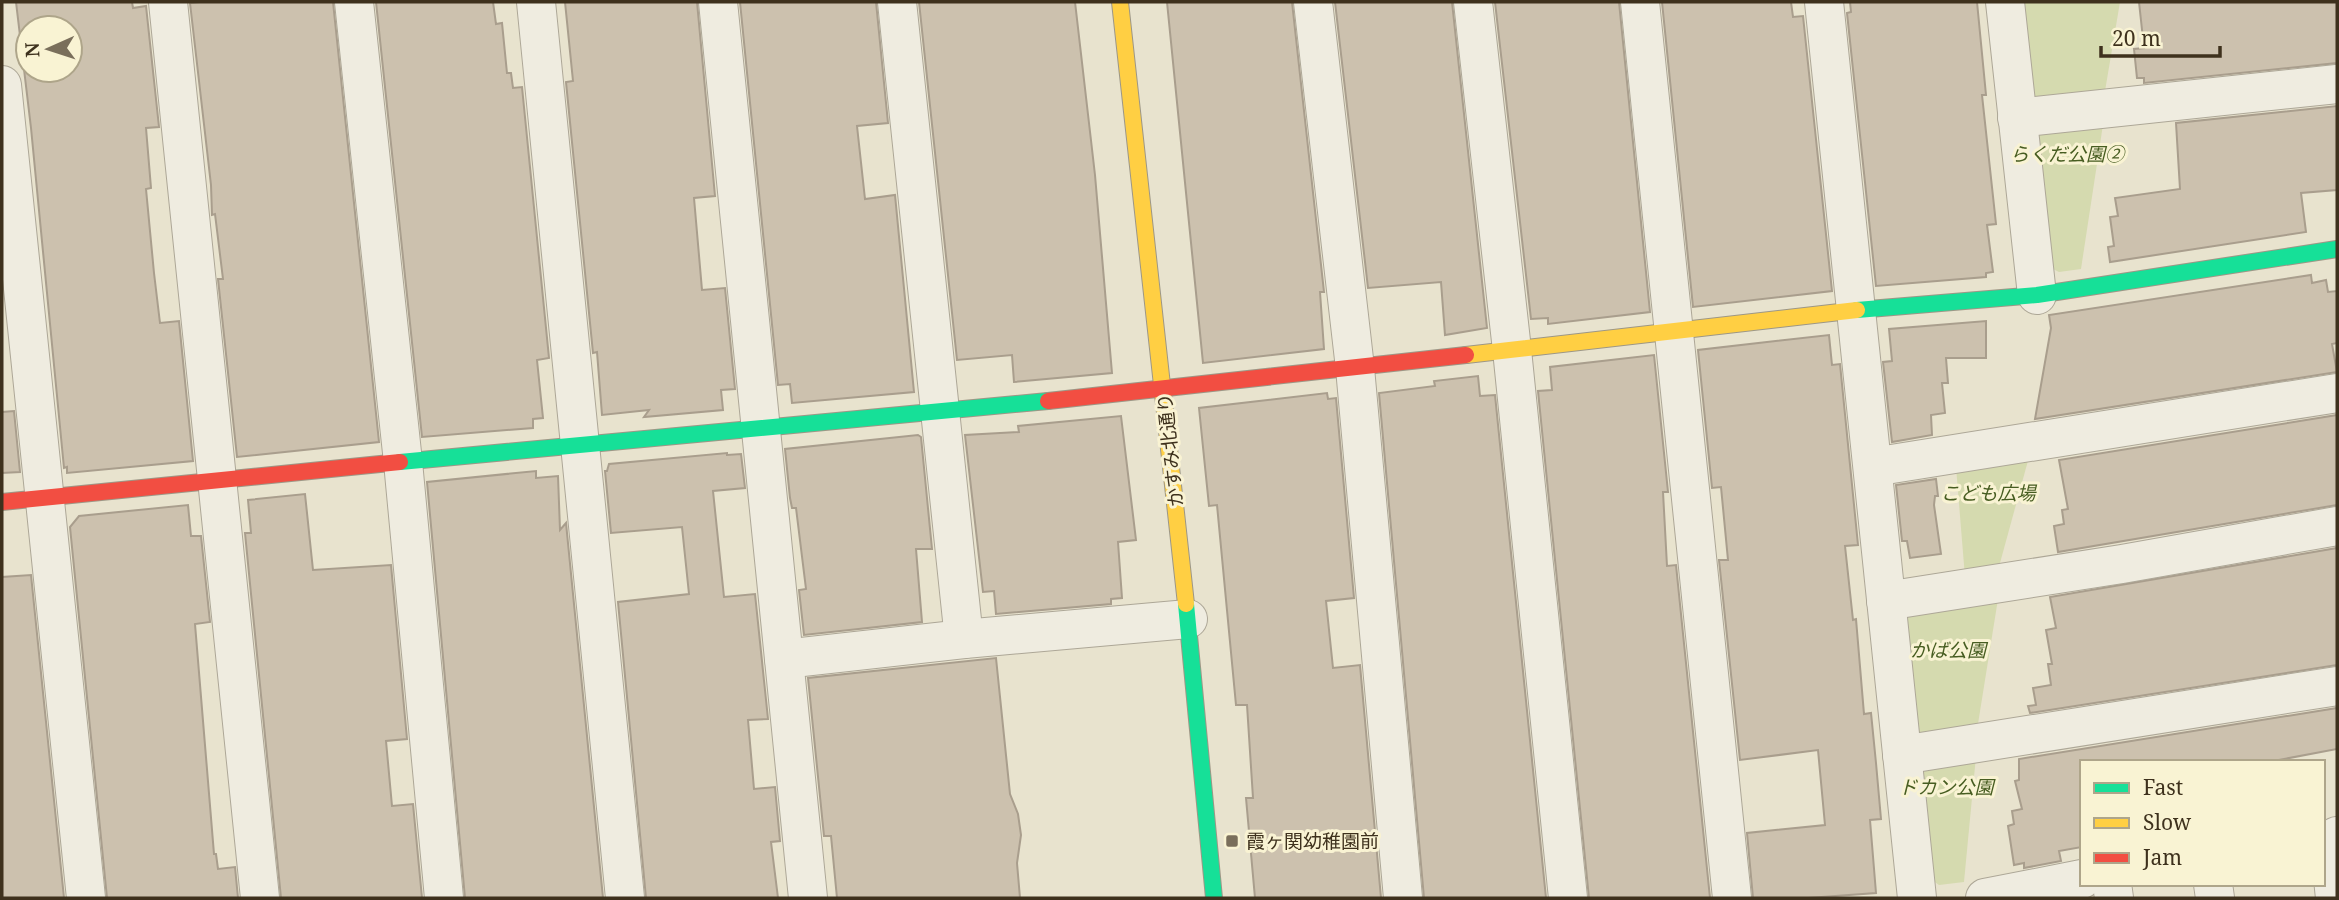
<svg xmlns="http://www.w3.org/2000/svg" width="2339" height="900" font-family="'Noto Serif','Noto Sans JP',serif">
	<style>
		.green { fill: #d5daaf }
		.building { fill: #ccc1ae; stroke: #a99e8d; stroke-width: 2; fill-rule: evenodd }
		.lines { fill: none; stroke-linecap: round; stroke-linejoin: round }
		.street-casing { stroke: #ada797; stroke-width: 40 }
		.fast-casing { stroke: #9d9786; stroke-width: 18 }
		.slow-casing { stroke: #9d9786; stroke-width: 18 }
		.jam-casing { stroke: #9d9786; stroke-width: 18 }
		.street { stroke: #efece0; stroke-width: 38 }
		.fast { stroke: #16e098; stroke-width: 16 }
		.slow { stroke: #ffcf43; stroke-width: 16 }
		.jam { stroke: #f24e42; stroke-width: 16 }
		.poi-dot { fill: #7a6f5b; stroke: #f9f3d3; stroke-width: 2.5 }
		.labels { text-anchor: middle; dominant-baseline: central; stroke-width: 6; stroke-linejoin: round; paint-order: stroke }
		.park-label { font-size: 19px; font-style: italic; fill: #475d21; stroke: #f9f3d3 }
		.street-label { font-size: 19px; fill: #3e311d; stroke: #f9f3d3 }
		.poi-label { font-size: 19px; fill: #3e311d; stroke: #f9f3d3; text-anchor: start }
	</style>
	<rect width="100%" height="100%" fill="#e8e3ce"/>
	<g class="green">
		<polygon points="2021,2 2120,2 2104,97 2044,104 2030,92"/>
		<polygon points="2104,118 2081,269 2059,272 2045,265 2035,137 2047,125"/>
		<polygon points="2029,457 1997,574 1965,577 1956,467"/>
		<polygon points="1998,599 1977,730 1924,739 1915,730 1902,622 1914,609"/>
		<polygon points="1976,756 1964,882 1939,885 1928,877 1918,776 1928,763"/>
	</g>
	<g class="building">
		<path d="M16,2H132L133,8L146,6L159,127L146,128L151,188L146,189L154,273L160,323L179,321L193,461L67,473V467L64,468L31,128ZM28,28H70V70H28Z"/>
		<polygon points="200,2 333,2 379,442 237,457 218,279 223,279 215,214 212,215 211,185 190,3"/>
		<polygon points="376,2 493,2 496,24 502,23 507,73 511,73 513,88 522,87 549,358 537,360 543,418 533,419 533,428 422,437"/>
		<polygon points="565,2 697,2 715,196 694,198 702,290 725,288 735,389 721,390 723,410 644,417 649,410 602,415 597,352 593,353 566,82 573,81"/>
		<polygon points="740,2 876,2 888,123 857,126 865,199 895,195 914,392 792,403 790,384 778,385"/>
		<polygon points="919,2 1075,2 1095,175 1112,373 1014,382 1012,355 957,360"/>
		<polygon points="1167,2 1292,2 1324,292 1320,292 1324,349 1203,363"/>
		<polygon points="1335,2 1452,2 1487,328 1445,335 1441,282 1368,288"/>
		<polygon points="1495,2 1619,2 1650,312 1548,324 1548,318 1531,319"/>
		<polygon points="1662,2 1791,2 1793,17 1803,16 1832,291 1693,307"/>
		<polygon points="1850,2 1977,2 1986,95 1982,95 1996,224 1987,225 1993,272 1986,273 1986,277 1876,286 1847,13 1851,12"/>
		<polygon points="2139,2 2337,2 2337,63 2144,83 2144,78 2137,78 2134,49 2144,48"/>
		<polygon points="2337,106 2337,190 2301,193 2306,232 2110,262 2108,247 2114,246 2110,217 2118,216 2115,198 2180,189 2176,123"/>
		<polygon points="2311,275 2312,283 2326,280 2328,292 2337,291 2337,343 2332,344 2337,372 2035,419 2051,328 2049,315"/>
		<polygon points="1986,321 1986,358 1946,358 1948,383 1942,383 1945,413 1931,415 1932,435 1892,442 1883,362 1892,361 1889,329"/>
		<polygon points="1829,335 1832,365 1840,364 1858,545 1845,546 1853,620 1856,619 1864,714 1871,713 1876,763 1881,819 1870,820 1876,893 1808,898 1753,898 1747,833 1825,825 1818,750 1740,760 1719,560 1728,560 1721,487 1712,488 1698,350"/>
		<polygon points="1654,355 1668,492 1663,492 1667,566 1676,565 1710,898 1589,898 1538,391 1552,390 1550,367"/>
		<polygon points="1478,376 1480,396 1495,395 1546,898 1424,898 1379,393 1435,386 1434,381"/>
		<polygon points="1327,393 1328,399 1336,398 1354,598 1326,601 1333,668 1360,665 1381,898 1255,898 1246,798 1253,798 1247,705 1236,705 1217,505 1209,506 1199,408"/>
		<polygon points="14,411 20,472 2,473 2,412"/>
		<polygon points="2337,415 2337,505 2058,552 2054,526 2064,524 2062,510 2068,509 2059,460"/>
		<polygon points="1121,416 1136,540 1118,542 1122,598 1111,599 1111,604 996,614 994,591 983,592 965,435 1019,432 1018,426"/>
		<polygon points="918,435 921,437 932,549 916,549 922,622 804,635 799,590 806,589 796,508 792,508 790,498 785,449"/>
		<polygon points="727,453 727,455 741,454 745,488 713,491 724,597 755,594 768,719 748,720 754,789 775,787 780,841 771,842 778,898 646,898 618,602 689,594 682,527 611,533 605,471 607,471 609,464"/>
		<polygon points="536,471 536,478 558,476 560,530 566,523 603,898 465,898 427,482"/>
		<polygon points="1936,479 1938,496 1935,496 1934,505 1941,554 1910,558 1907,541 1902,541 1896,485"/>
		<polygon points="305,494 313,570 391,565 407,739 386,741 392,806 413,804 422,898 281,898 245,533 251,533 248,500"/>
		<polygon points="188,505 191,536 201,536 210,622 195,624 214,854 216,854 218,869 235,867 238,898 107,898 70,527 79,516"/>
		<polygon points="2337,548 2337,665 2030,713 2028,706 2036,705 2033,688 2051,685 2048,664 2052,664 2046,630 2056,628 2050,597"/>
		<polygon points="31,575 64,898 2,898 2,577"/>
		<polygon points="996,658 1010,794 1018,814 1021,835 1017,863 1020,898 837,898 831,836 824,836 808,678"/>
		<polygon points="2337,708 2337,749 2268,762 2082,762 2082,847 2059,851 2061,861 2024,868 2024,863 2014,865 2008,826 2014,824 2012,811 2022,809 2015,781 2019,780 2019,759"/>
	</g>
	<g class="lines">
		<g class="street-casing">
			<g id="street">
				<polyline points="168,2 260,898"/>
				<polyline points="354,2 403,462 444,898"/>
				<polyline points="536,2 625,898"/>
				<polyline points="718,2 808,898"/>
				<polyline points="897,2 964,639"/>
				<polyline points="1313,2 1355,368 1403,898"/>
				<polyline points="1473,2 1512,350 1568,898"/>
				<polyline points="1640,2 1732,898"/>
				<polyline points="1824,2 1917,898"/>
				<polyline points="2005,2 2037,295"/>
				<polyline points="2,85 86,898"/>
				<polyline points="2017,118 2337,84"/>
				<polyline points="1873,467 2337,393"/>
				<polyline points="1886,601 2122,564 2337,526"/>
				<polyline points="784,659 964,639 1188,619"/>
				<polyline points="1902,755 2337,686"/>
				<polyline points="2112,884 2114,898"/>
				<polyline points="2213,884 2215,898"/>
				<polyline points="1985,898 2082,879"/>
				<polyline points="2335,898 2329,840 2337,836"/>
			</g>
		</g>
		<g class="fast-casing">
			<g id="fast">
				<polyline points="1857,310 2037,295 2337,249"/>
				<polyline points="400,462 1048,401"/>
				<polyline points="1186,604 1214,898"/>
			</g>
		</g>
		<g class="slow-casing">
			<g id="slow">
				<polyline points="1120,2 1186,604"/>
				<polyline points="1466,355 1857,310"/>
			</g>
		</g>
		<g class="jam-casing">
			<g id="jam">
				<polyline points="1048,401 1466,355"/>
				<polyline points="2,502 400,462"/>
			</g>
		</g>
		<use href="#street" class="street"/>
		<use href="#fast" class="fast"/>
		<use href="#slow" class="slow"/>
		<use href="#jam" class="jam"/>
	</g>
	<rect class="poi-dot" x="1225" y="834" width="14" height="14" rx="3.5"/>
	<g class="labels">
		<g class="park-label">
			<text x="2067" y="154">らくだ公園②</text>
			<text x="1988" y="493">こども広場</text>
			<text x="1948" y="650">かば公園</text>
			<text x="1946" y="787">ドカン公園</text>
		</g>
		<g class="street-label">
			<text transform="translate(1170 450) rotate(-96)">かすみ北通り</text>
		</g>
		<g class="poi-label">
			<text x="1246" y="841">霞ヶ関幼稚園前</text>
		</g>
	</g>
	<rect width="2339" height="900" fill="none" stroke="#3e311d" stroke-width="7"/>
	<rect x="2080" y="760" width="245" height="126" fill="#f9f3d3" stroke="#aea58a" stroke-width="2"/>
	<rect x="2094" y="783" width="35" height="10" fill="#16e098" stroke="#aea58a" stroke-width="2"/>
	<text x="2143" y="795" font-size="21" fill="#3e311d">Fast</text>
	<rect x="2094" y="818" width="35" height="10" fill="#ffcf43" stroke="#aea58a" stroke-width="2"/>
	<text x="2143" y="830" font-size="21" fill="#3e311d">Slow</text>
	<rect x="2094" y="853" width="35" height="10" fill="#f24e42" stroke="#aea58a" stroke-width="2"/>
	<text x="2143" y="865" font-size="21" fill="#3e311d">Jam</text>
	<g transform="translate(49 49) rotate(267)"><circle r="33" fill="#f9f3d3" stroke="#aea58a" stroke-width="2"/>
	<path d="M0-5L12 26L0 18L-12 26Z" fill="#7a6f5b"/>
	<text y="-10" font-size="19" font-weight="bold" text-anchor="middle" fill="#3e311d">N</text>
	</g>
	<path d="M2101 46v10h119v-10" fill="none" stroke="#3e311d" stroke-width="3.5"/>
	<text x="2112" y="46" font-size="21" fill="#3e311d" stroke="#f9f3d3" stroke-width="5" paint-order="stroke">20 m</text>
</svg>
